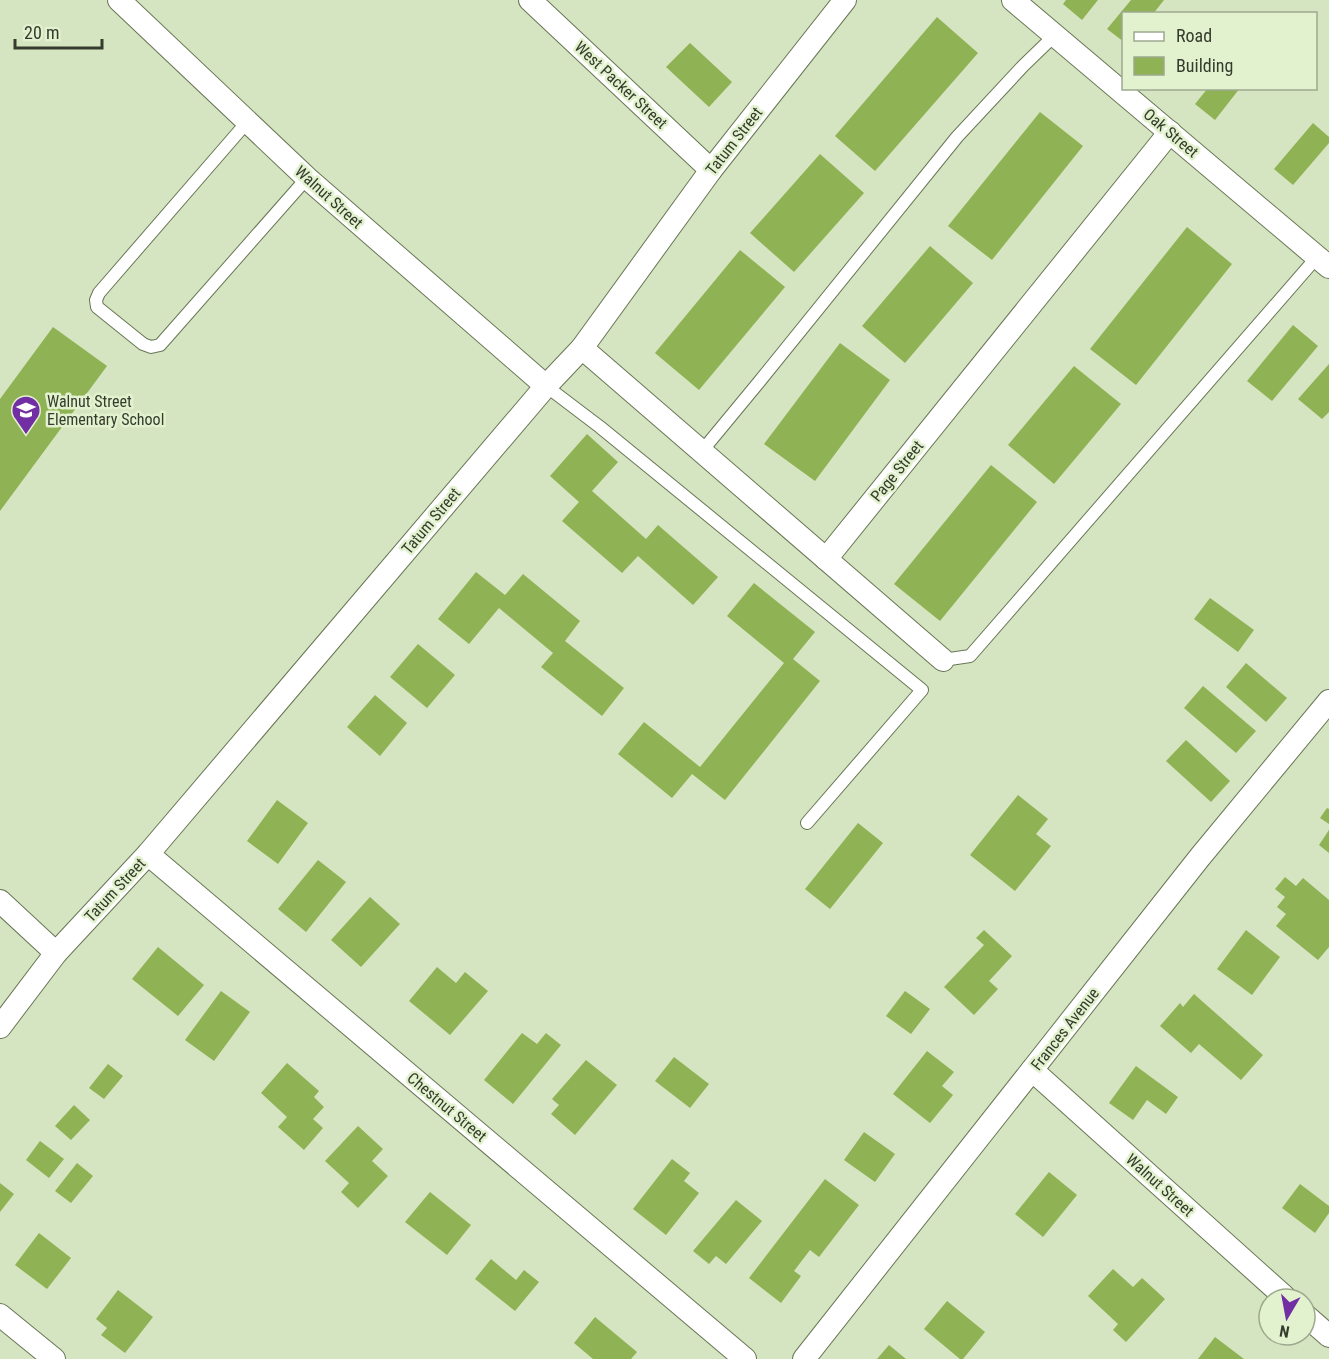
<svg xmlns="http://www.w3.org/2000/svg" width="1329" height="1359" font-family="'Roboto Condensed',sans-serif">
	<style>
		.building { fill: #8fb254 }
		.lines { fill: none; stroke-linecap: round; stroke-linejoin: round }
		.service-casing { stroke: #687655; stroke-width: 14 }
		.minor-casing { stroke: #687655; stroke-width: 24 }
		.service { stroke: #fff; stroke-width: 12 }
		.minor { stroke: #fff; stroke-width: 22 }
		.labels { text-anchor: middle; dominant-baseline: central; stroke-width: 5; stroke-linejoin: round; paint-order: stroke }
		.street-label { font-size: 16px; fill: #353b2d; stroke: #e3f2ce }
		.poi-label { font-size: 16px; fill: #353b2d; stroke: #e3f2ce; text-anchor: start }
	</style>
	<rect width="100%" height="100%" fill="#d6e5c1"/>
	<g class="building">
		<polygon points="1066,0 1098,0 1082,20 1063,4"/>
		<polygon points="1131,0 1164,0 1153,14 1124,14 1124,42 1107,29"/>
		<polygon points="937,17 978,53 875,171 835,136"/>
		<polygon points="690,43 732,82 709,107 666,67"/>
		<polygon points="1208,88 1240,88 1215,120 1195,104"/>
		<polygon points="1040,112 1083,146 992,260 948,226"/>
		<polygon points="1313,123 1329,137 1329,143 1293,185 1274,169"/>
		<polygon points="820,154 864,193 794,272 750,233"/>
		<polygon points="1187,227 1232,264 1136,385 1090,349"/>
		<polygon points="930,246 973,283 905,363 862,326"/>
		<polygon points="740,250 785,287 699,390 655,353"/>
		<polygon points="1293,325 1318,346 1272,401 1247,381"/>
		<polygon points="53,327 107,366 0,511 0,399"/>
		<polygon points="840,343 890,380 815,481 764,444"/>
		<polygon points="1329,364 1329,412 1322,419 1298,399"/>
		<polygon points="1074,366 1121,404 1054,484 1008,445"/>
		<polygon points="587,434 618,462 592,491 646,539 658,525 718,577 693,605 638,556 622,573 562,521 579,502 550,476"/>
		<polygon points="991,465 1037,502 940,621 894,584"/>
		<polygon points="476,572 505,595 523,574 580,621 565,641 624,688 602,716 541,667 553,653 499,608 469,644 438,619"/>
		<polygon points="754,583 815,632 793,659 820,681 725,800 692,774 672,798 618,754 644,722 700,767 784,663 727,616"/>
		<polygon points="1210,598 1254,630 1238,652 1194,619"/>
		<polygon points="418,644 455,675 427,708 390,677"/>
		<polygon points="1246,663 1287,698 1266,722 1226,687"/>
		<polygon points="1203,686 1256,731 1236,753 1184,708"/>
		<polygon points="375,695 407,723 380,756 347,727"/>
		<polygon points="1186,740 1230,781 1211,802 1166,761"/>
		<polygon points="1018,795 1048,819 1036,834 1051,846 1015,891 970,855"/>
		<polygon points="277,800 308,823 278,864 247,841"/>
		<polygon points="1327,808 1329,809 1329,824 1320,818"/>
		<polygon points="858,823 883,843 830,909 805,889"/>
		<polygon points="1329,830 1329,853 1319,845"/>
		<polygon points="318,860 346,882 306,932 278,909"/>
		<polygon points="1285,877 1296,886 1303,878 1329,900 1329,947 1318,960 1276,926 1286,914 1277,907 1285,897 1275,889"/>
		<polygon points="370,897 400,924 361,967 331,940"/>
		<polygon points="984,930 1012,956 989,981 998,989 974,1015 944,987 984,945 976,938"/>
		<polygon points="1246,930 1280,957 1252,995 1217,969"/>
		<polygon points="158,947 204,985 178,1016 132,979"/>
		<polygon points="437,967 456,983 465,972 488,991 450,1035 409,1001"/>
		<polygon points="221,991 250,1012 214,1061 185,1040"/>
		<polygon points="905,991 930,1009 911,1034 886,1016"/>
		<polygon points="1194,994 1263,1055 1241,1080 1199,1044 1191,1053 1160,1026 1180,1003 1183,1007"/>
		<polygon points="522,1033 537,1044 546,1033 561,1045 513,1104 484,1080"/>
		<polygon points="927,1051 954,1072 942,1086 953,1095 930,1123 893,1094"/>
		<polygon points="674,1057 709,1084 690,1108 655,1081"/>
		<polygon points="586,1060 617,1085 575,1135 551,1114 559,1105 552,1099"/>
		<polygon points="287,1063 319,1091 314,1097 324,1107 313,1119 323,1128 304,1150 278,1127 287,1117 261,1093"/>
		<polygon points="108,1064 123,1076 104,1099 89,1088"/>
		<polygon points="1136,1066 1178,1097 1166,1114 1147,1100 1133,1120 1109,1103"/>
		<polygon points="74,1105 90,1120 71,1140 55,1126"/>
		<polygon points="358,1126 383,1149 372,1161 388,1176 358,1208 341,1192 349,1183 325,1161"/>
		<polygon points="864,1132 895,1154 875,1182 844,1160"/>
		<polygon points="40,1141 64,1159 49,1178 26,1160"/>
		<polygon points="672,1159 690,1173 684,1181 699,1193 666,1235 633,1209"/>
		<polygon points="77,1163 93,1176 71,1203 55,1191"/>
		<polygon points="1049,1172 1077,1195 1043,1237 1015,1214"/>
		<polygon points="825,1179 859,1205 819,1257 810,1250 794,1271 801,1276 781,1303 749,1278"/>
		<polygon points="0,1183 14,1194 0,1212"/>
		<polygon points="1300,1184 1329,1206 1329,1213 1315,1233 1282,1208"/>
		<polygon points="430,1192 471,1225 447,1255 405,1222"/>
		<polygon points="736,1200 762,1221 726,1264 716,1256 709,1264 693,1251"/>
		<polygon points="39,1233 71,1258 47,1289 15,1265"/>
		<polygon points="491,1259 516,1280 524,1270 539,1282 515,1311 475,1279"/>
		<polygon points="1113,1269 1133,1287 1142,1278 1165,1299 1126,1342 1113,1330 1118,1324 1088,1296"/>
		<polygon points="118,1290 153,1317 125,1353 101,1335 107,1328 96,1319"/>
		<polygon points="947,1301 985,1332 963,1359 960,1359 924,1329"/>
		<polygon points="595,1317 637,1352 631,1359 593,1359 574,1343"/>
		<polygon points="1215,1337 1244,1359 1198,1359"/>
		<polygon points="889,1345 906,1359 877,1359"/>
	</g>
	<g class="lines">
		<g class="service-casing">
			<g id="service">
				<polyline points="248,121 99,293 96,300 97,307 143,344 151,347 160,345 307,178"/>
				<polyline points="546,386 600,427 922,690 807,823"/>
				<polyline points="702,451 759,382 957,137 1023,66 1055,35"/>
				<polyline points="943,660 970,656 1317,257"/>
			</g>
		</g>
		<g class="minor-casing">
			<g id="minor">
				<polyline points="119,0 307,178 546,386"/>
				<polyline points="530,0 711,170"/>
				<polyline points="1013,0 1329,267"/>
				<polyline points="582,348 943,660"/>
				<polyline points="826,559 1170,132"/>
				<polyline points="148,854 745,1359"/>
				<polyline points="0,901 56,953"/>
				<polyline points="0,1027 56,953 148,854 546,386 582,348 711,170 845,0"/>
				<polyline points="1032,1070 1287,1299"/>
				<polyline points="0,1315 54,1359"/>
				<polyline points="1305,1315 1329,1336"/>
				<polyline points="804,1359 1200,857 1329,701"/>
			</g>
		</g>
		<use href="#service" class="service"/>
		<use href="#minor" class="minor"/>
	</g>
	<defs>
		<g id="school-pin" transform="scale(1.5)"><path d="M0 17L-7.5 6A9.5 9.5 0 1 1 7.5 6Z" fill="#712fa3" stroke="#e3f2ce"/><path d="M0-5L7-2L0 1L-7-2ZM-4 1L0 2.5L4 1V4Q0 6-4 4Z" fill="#fff"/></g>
	</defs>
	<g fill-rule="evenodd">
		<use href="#school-pin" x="26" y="410"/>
	</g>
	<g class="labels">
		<g class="street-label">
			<text transform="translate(621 85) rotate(43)">West Packer Street</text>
			<text transform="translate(1171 133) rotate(40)">Oak Street</text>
			<text transform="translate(734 141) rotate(-52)">Tatum Street</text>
			<text transform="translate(329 197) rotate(42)">Walnut Street</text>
			<text transform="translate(897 471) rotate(-51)">Page Street</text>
			<text transform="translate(431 521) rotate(-50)">Tatum Street</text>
			<text transform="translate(115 890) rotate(-47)">Tatum Street</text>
			<text transform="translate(1065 1029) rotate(-52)">Frances Avenue</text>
			<text transform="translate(447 1107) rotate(40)">Chestnut Street</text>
			<text transform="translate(1160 1185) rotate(42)">Walnut Street</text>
		</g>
		<g class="poi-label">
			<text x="47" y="401">Walnut Street<tspan x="47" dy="18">Elementary School</tspan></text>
		</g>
	</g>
	<rect x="1122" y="12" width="195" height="78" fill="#e3f2ce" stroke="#9da98e" stroke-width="1.5"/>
	<rect x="1134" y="32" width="30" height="9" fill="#ffffff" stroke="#9da98e" stroke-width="1.5"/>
	<text x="1176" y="42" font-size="18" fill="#353b2d">Road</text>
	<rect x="1134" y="57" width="30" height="18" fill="#8fb254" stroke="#9da98e" stroke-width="1.5"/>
	<text x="1176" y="72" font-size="18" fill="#353b2d">Building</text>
	<g transform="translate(1287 1317) rotate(190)"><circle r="28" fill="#e3f2ce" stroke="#9da98e" stroke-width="1.5"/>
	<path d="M0-4.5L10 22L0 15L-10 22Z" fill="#712fa3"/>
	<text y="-9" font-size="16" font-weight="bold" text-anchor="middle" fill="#353b2d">N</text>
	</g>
	<path d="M15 39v9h87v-9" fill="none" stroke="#353b2d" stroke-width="3"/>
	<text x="24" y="39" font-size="18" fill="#353b2d" stroke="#e3f2ce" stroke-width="4.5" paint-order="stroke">20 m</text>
</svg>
